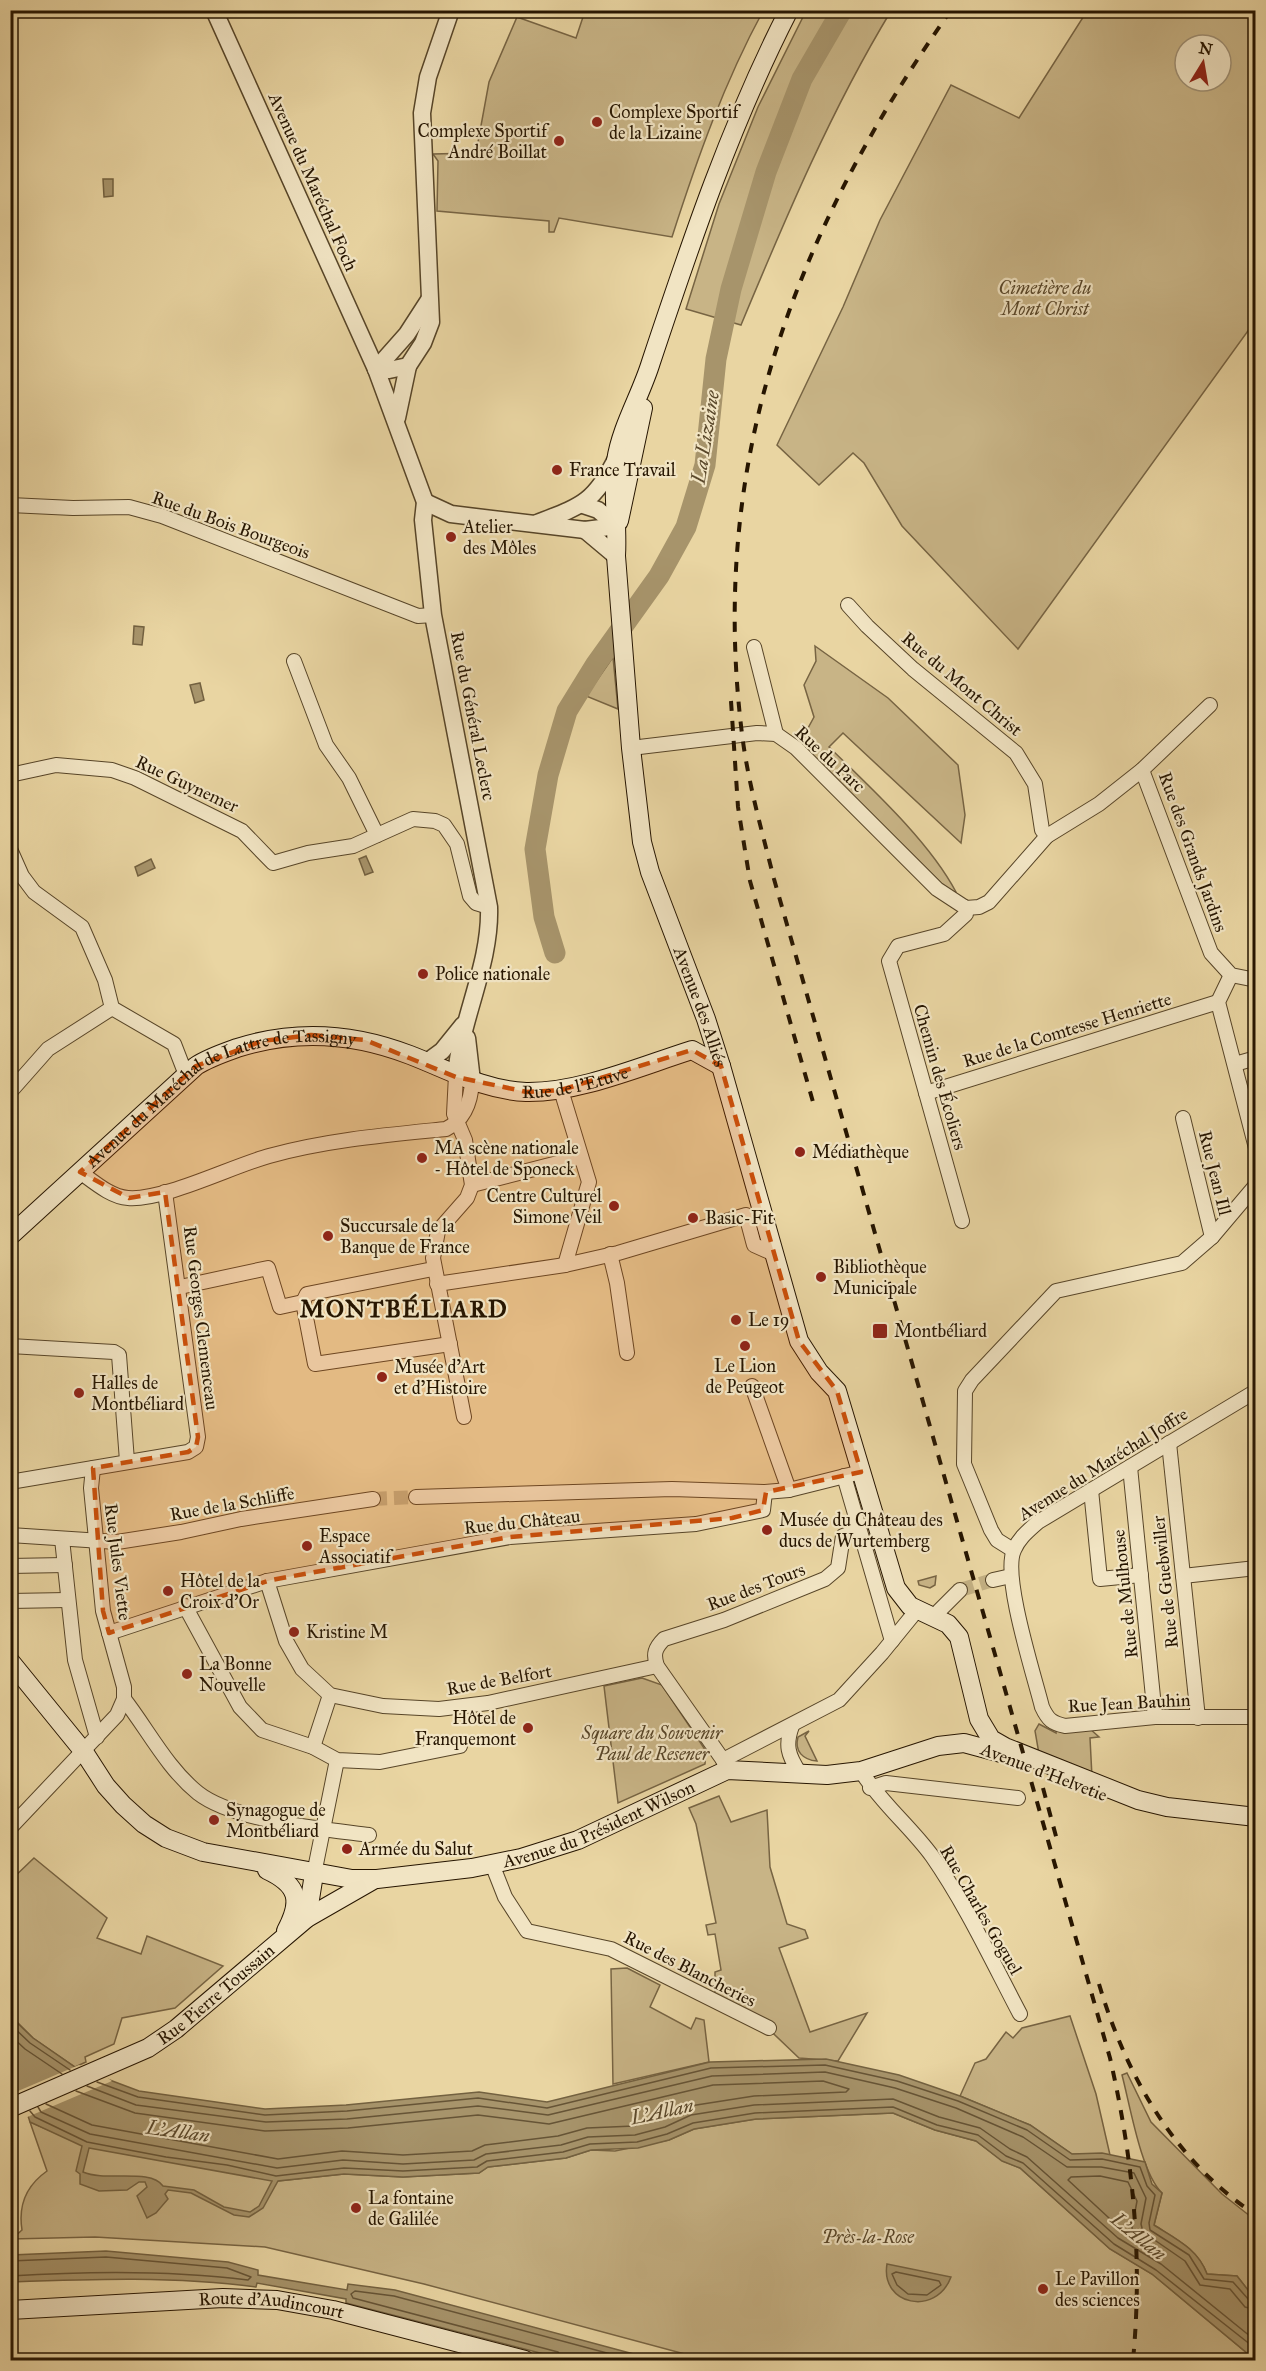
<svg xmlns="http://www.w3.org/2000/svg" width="1266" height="2371" font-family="'IM FELL Great Primer',serif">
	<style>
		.green { fill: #c8b486; stroke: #776443; stroke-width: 1.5; fill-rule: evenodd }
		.water { fill: #a7946b; stroke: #736140; stroke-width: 1.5; fill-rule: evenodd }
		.pier { fill: #e9d5a2 }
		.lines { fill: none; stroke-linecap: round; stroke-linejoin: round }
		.shore { stroke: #665436; stroke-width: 1.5 }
		.river { stroke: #a7946b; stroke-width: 21 }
		.minor-tunnel { stroke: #c2af82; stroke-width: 14; stroke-dasharray: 14 7; stroke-linecap: butt }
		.minor-casing { stroke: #574528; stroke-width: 16 }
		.tertiary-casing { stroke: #574528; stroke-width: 19 }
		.secondary-casing { stroke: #261500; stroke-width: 20 }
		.minor { stroke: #f1e4c3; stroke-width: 14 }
		.tertiary { stroke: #f1e4c3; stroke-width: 16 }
		.secondary { stroke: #f1e4c3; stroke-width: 18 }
		.rail { stroke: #261500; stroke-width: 4; stroke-dasharray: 10 10; stroke-linecap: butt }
		.marked { fill: #cb4f0a; fill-opacity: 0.2; stroke: #cb4f0a; stroke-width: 4.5; stroke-dasharray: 12 8; stroke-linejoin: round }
		.poi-dot { fill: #8f2418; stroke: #f1e4c3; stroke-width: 2 }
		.labels { text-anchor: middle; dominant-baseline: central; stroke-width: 4.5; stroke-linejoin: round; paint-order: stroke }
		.poi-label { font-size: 18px; fill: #261500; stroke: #f1e4c3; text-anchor: start }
		.street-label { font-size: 18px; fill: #261500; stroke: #f1e4c3 }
		.park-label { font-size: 18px; font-style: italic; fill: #574528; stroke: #f1e4c3 }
		.water-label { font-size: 20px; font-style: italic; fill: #5a482b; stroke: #f1e4c3 }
		.district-label { font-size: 24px; font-weight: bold; letter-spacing: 1.5px; fill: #261500; stroke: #f1e4c3 }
	</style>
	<rect width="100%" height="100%" fill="#e9d5a2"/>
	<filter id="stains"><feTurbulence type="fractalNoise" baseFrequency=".00333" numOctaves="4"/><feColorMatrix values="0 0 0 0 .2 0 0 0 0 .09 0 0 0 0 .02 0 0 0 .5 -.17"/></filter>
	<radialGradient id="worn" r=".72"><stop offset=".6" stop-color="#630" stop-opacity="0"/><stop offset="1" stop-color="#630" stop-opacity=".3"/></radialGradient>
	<g class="green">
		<path d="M585,11H763C724,83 697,159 672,237L559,218L554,232H549V221L437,211L438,161L433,154L476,153L489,82L517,17L576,38Z"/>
		<path d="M806,11H891C831,110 786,217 741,325L686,309L719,204L758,107Z"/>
		<path d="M1087,11H1255V324L1250,328L1018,649L902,526L864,463L853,453L819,485L777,445L843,307L880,220L951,85L1019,118ZM1185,45H1221V81H1185Z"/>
		<path d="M815,646L888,698L958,765L965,815L961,843L843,733L829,747C871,788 929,841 956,892L952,894L793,737L801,729L808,728L814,717L804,685L816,661Z"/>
		<polygon points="613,657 618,709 586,696"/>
		<polygon points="936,1576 935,1585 930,1588 919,1585 918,1581"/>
		<polygon points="642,1678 662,1685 706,1751 705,1764 618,1803 604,1686"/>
		<polygon points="1039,1724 1056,1733 1056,1731 1066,1732 1089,1728 1099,1737 1090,1738 1092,1777 1039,1754 1035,1731"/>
		<path d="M809,1731L805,1736L817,1761C803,1760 794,1751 798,1737Z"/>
		<polygon points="719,1796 731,1822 767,1810 770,1867 787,1924 805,1930 808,1938 779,1948 810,2032 867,2013 838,2061 799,2058 756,2017 715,1997 715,1972 721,1970 715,1934 708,1935 706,1925 716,1923 696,1824 689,1808"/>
		<polygon points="34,1858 107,1918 97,1938 141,1954 147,1936 223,1966 175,2008 122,2018 114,2044 85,2057 86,2062 75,2067 33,2038 11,2016 11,1880"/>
		<polygon points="627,1968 660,1985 650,2007 691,2029 696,2018 704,2020 709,2062 613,2084 611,1969"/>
		<polygon points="1070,2016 1096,2094 1110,2155 1072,2154 1030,2125 960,2096 975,2063 986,2059 1006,2032 1013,2038 1022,2028"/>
		<path d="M1127,2073L1151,2122L1222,2194L1255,2220V2299L1237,2276L1207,2274C1198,2249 1176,2239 1154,2225L1162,2193C1141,2173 1130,2105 1122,2075Z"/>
		<path d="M893,2113L935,2130L976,2141L1003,2161L1020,2168L1110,2249L1152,2274L1247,2353L1255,2355V2360H707L424,2284L265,2247L95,2237L12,2239L22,2230C18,2205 27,2185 47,2171L30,2122L88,2147L278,2181L344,2174L403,2177L479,2173L488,2167L566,2158L591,2150L615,2151L669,2140L694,2129L756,2119Z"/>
	</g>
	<g class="water">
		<polygon points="103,179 113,179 113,196 104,197"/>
		<polygon points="134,626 144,627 142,645 133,644"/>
		<polygon points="200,683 204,700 195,703 190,685"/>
		<polygon points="366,856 373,872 365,875 359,859"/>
		<polygon points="151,859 155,868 138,876 135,867"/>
		<path d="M10,2016L33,2038L75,2067L139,2091L265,2109L346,2105L479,2092L547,2102L710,2062L826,2059L899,2075L960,2096L1030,2125L1072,2154L1102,2153L1145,2162L1152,2184L1162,2193L1154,2225C1176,2239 1198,2249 1207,2274L1237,2276L1255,2299V2355L1247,2353L1152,2274L1110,2249L1020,2168L1002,2161L976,2141L935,2130L893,2113L756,2119L694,2129L669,2140L638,2148L591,2150L566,2158L488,2167L479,2173L403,2177L344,2174L278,2181L263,2208L249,2217L234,2215L191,2193L168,2190L165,2194L168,2199L156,2213L147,2218L137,2196L147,2187L145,2182H139L127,2190L99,2191L80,2184V2174L76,2171L82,2146L30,2122L28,2116L11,2108ZM89,2148L272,2181L259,2206L250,2212L224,2207L194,2190L163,2186C150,2168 106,2182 83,2172Z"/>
		<path d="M106,2251L228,2262L258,2270V2275L347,2290L348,2284L395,2290L656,2360H567L346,2303V2299L257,2283L256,2287C174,2276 93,2279 11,2282V2255Z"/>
		<path d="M887,2264L951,2277C936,2317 880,2305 887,2264Z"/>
	</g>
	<polygon class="pier" points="79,2065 101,2073 112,2081 25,2118 10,2111 11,2094"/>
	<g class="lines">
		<g class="shore">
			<polyline points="10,2024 30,2043 70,2070"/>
			<polyline points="10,2035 25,2049 62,2074"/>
			<polyline points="97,2082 138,2097 265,2115 347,2111 478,2098 547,2108 711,2068 825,2065 897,2081 958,2101 1027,2130 1070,2160 1102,2159 1140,2167 1147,2186 1155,2195 1149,2223 1150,2230 1189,2255 1204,2279 1233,2282 1249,2300 1256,2302"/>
			<polyline points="87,2086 136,2105 266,2122 347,2119 478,2106 548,2115 712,2076 825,2072 895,2088 956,2108 1023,2137 1067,2167 1101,2167 1134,2173 1146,2198 1141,2224 1143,2232 1185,2261 1200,2285 1230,2289 1245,2307 1256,2310"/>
			<polyline points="46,2104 92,2125 278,2159 342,2151 403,2155 472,2151 485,2145 558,2136 587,2128 634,2126 690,2106 754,2096 846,2092 849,2089 823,2081 713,2085 549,2124 478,2115 348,2128 265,2131 135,2113 76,2091"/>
			<polyline points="38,2107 41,2112 90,2134 277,2168 343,2160 403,2164 474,2160 486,2154 561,2145 588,2137 635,2135 665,2127 691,2115 754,2105 893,2099 939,2117 980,2128 1010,2149 1027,2157 1118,2238 1161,2264 1256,2341"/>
			<polyline points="30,2111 35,2117 87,2142 166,2157 227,2165 276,2176 344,2168 403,2171 477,2167 487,2161 563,2152 590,2144 637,2142 667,2134 693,2123 755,2113 893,2107 937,2125 978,2135 1006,2156 1023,2163 1114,2244 1156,2270 1256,2349"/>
			<polygon points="1100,2176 1128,2182 1137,2201 1131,2234 1123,2231 1068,2180 1071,2177"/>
			<path d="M10,2261L106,2257L227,2268L251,2277L248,2280C169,2270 90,2271 10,2276"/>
			<polygon points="896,2272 939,2281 941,2285 927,2295 908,2294 897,2285 892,2274"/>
			<polyline points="563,2360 558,2352 353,2298 351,2294 355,2291 394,2296 633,2360"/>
		</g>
		<polyline class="river" points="555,953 544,917 535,849 548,775 567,711 596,664 659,576 686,527 705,465 716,359 731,289 766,172 802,79 842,10"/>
		<g class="minor-tunnel">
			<polyline points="373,1499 416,1497"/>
			<polyline points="960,1590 993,1580"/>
		</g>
		<g class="minor-casing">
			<g id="minor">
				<polyline points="10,505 73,508 129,507 162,516 418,616 433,615"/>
				<polyline points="848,605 867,626 913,669 1016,753 1035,784 1042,830 1047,836"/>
				<polyline points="754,647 776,734"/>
				<polyline points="294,661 326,745 349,778 377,835"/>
				<polyline points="631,748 757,733 776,734 796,748 937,889 966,908 979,907 989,902 1047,836 1099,804 1142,770 1210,705"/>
				<polyline points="1142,770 1211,953 1231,975 1256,980"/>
				<polyline points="10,775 56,765 112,770 135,778 242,831 273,863 308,853 353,846 413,819 435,821 444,825 457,844 470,896 476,903 489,907"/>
				<polyline points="10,849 22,876 34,892 82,927 105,980 112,1008 174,1044 186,1075"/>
				<polyline points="1231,975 1218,1002 1256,1148"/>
				<polyline points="1235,1064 1256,1058"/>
				<polyline points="456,1075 454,1114 465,1140 472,1185 467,1198 438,1231 433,1258 464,1417"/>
				<polyline points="561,1090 589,1182 565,1265"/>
				<polyline points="10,1092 48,1049 112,1008"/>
				<polyline points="926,1093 1218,1002"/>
				<polyline points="1183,1118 1212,1237"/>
				<path d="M80,1172C94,1182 111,1197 128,1198C163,1201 232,1166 269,1156C327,1140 386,1135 446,1129C464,1120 471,1102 472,1081"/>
				<polyline points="472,1185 581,1157"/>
				<polyline points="962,1221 889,961 898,946 944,934 966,914 966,908"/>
				<polyline points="610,1254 617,1283 627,1353"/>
				<polyline points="437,1284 565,1265 618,1253 746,1215 754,1245 774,1254"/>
				<polyline points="180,1287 268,1268 280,1307 303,1302"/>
				<polyline points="303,1302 315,1364 450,1344"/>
				<polyline points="303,1302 307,1294 433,1269"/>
				<polyline points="10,1346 114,1352 119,1355 127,1461"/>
				<polyline points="752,1386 789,1490"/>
				<path d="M1256,1391L1038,1522C1028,1531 1019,1538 1014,1550C1002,1576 1034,1675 1042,1707C1048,1720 1052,1723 1065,1726L1155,1717H1256"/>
				<polyline points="1169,1443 1198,1718"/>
				<polyline points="1130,1467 1155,1717"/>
				<polyline points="844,1476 892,1641"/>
				<polyline points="10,1482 188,1452 196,1447 198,1437 165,1192"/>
				<polyline points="1091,1490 1100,1579 1141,1575"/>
				<polyline points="416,1497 672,1489 765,1492 789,1490 861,1472"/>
				<polyline points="10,1535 117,1542 181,1532 241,1519 373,1499"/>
				<polyline points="62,1539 75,1660 97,1737"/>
				<polyline points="1013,1550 997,1540 991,1530 964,1464 965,1391 972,1380 1056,1291 1182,1263 1212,1237 1256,1185"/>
				<polyline points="10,1566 65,1565"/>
				<polyline points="1183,1576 1256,1568"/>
				<polyline points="993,1580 1011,1576"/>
				<polyline points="267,1581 286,1641 302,1669 330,1695 383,1706 439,1709 488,1703 657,1666"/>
				<polyline points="10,1601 67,1600"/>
				<polyline points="185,1606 240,1707 262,1730 313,1747 337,1760 380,1762 460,1746"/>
				<polyline points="934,1616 960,1590"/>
				<polyline points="109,1633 267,1581 510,1537 696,1524 763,1510 765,1492"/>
				<path d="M124,1699C148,1730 167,1768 198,1793C234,1821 323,1829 369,1835"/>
				<path d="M792,1726C785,1745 788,1755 799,1772"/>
				<polyline points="313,1747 330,1695"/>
				<polyline points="723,1760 839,1700 882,1653 917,1610"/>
				<path d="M727,1770L723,1760L657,1666C653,1654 655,1648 664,1639L724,1620L825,1579L838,1568L843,1536L859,1530"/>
				<path d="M861,1771C881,1803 910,1826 932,1856C966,1905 992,1961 1020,2014"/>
				<polyline points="870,1788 886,1783 1018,1798"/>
				<polyline points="10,1828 117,1715 124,1699 124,1687 103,1611 91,1488 93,1468"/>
				<polyline points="492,1864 505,1897 527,1931 611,1949 769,2028"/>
				<polyline points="314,1874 337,1760"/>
			</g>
		</g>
		<g class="tertiary-casing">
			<g id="tertiary">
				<path d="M214,10L376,369L425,502L423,520L433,615L489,907C491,964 461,1018 456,1075"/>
				<polyline points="376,369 389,370 408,366 423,343 431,322 422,113 428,77 451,10"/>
				<polyline points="376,369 407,334 429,300"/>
				<polyline points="397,418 408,366"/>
				<polyline points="425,502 451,514 492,519 585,530 617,526"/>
				<polyline points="583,505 598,510 617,526"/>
				<path d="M537,523C581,506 594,503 616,459"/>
				<polyline points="585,530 616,556"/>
				<polyline points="467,1038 472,1081"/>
				<polyline points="427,1062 442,1051 463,1025"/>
			</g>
		</g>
		<g class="secondary-casing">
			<g id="secondary">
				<path id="s1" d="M789,10C731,123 691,242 651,362C641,395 621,427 616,461C612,493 618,524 616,556L631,748L642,842L650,872L706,1019L721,1066L799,1341L819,1372L837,1391L896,1588L910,1606L948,1624L959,1637L979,1719L991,1739L1005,1747L1138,1800L1167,1807L1256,1817"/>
				<polyline points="619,521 643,408"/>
				<path id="s2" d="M10,1236L196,1066C208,1058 223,1053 237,1048C296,1029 353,1033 410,1055C449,1070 483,1090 526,1092C579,1093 641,1066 692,1050L721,1066"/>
				<path id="s3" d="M10,1661L84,1752L106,1786L123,1805L144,1824L166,1838L203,1852L352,1879H377L472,1868L521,1858L578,1840L727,1770L827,1775L861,1771L938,1746L964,1743L1005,1754"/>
				<path d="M267,1870C299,1885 302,1901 286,1931"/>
				<polyline points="307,1918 314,1874"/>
				<path id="s4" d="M10,2108L148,2048L176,2029L307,1918L375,1879"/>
				<path id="s5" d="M10,2310L223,2298L277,2300L333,2310L525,2360"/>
			</g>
		</g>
		<use href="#minor" class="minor"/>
		<use href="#tertiary" class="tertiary"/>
		<use href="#secondary" class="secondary"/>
		<g class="rail">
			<path d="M951,10C795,232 708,460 742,734C748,783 762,831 774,879L1110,2058C1133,2159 1143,2257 1133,2360"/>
			<polyline points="731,701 738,807 750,881 813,1102"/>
			<polyline points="1043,1788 1057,1840"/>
			<path d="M1099,1984C1126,2075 1174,2161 1256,2215"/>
		</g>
	</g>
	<path class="marked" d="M311,1035L365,1040L456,1077L527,1092L561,1090L692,1050L721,1066L799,1341L837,1391L861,1472L766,1492L763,1510L732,1518L510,1537L271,1580L109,1633L103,1611L93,1468L188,1452L196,1447L198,1437L165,1192L129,1198L80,1172L196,1066L262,1041Z"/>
	<g class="poi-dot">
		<circle cx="597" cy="122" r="6"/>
		<circle cx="559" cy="141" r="6"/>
		<circle cx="557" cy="470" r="6"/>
		<circle cx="451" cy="537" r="6"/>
		<circle cx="423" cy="974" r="6"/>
		<circle cx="800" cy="1152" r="6"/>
		<circle cx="422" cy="1158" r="6"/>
		<circle cx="614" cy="1206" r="6"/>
		<circle cx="693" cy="1218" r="6"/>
		<circle cx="328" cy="1236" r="6"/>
		<circle cx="821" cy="1277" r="6"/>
		<circle cx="736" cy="1320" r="6"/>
		<rect x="872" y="1323" width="16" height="16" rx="3"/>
		<circle cx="745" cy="1346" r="6"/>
		<circle cx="382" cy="1377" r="6"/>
		<circle cx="79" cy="1393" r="6"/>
		<circle cx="767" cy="1530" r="6"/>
		<circle cx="307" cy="1546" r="6"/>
		<circle cx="168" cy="1591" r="6"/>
		<circle cx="294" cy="1632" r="6"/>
		<circle cx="187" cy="1674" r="6"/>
		<circle cx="528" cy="1728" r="6"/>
		<circle cx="214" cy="1820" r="6"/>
		<circle cx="347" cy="1849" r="6"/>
		<circle cx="356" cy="2208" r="6"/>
		<circle cx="1043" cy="2289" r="6"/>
	</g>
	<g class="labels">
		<g class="poi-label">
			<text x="609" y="112">Complexe Sportif<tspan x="609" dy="21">de la Lizaine</tspan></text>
			<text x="547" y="131" text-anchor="end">Complexe Sportif<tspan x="547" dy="21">André Boillat</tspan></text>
			<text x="569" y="470">France Travail</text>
			<text x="463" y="527">Atelier<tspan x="463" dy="21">des Môles</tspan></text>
			<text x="435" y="974">Police nationale</text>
			<text x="434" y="1148">MA scène nationale<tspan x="434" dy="21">- Hôtel de Sponeck</tspan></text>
			<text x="812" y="1152">Médiathèque</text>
			<text x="602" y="1196" text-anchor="end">Centre Culturel<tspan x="602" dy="21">Simone Veil</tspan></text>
			<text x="705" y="1218">Basic-Fit</text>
			<text x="340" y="1226">Succursale de la<tspan x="340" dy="21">Banque de France</tspan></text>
			<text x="833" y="1267">Bibliothèque<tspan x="833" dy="21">Municipale</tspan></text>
			<text x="748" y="1320">Le 19</text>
			<text x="894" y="1331">Montbéliard</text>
			<text x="745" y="1366" text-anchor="middle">Le Lion<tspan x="745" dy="21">de Peugeot</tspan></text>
			<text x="394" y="1367">Musée d'Art<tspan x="394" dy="21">et d'Histoire</tspan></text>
			<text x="91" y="1383">Halles de<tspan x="91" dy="21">Montbéliard</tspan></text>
			<text x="779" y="1520">Musée du Château des<tspan x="779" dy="21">ducs de Wurtemberg</tspan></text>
			<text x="319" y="1536">Espace<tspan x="319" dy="21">Associatif</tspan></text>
			<text x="180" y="1581">Hôtel de la<tspan x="180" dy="21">Croix d'Or</tspan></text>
			<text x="306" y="1632">Kristine M</text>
			<text x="199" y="1664">La Bonne<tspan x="199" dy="21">Nouvelle</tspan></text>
			<text x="516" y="1718" text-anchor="end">Hôtel de<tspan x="516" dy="21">Franquemont</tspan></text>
			<text x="226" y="1810">Synagogue de<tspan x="226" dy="21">Montbéliard</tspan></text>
			<text x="359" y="1849">Armée du Salut</text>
			<text x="368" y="2198">La fontaine<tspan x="368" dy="21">de Galilée</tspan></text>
			<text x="1055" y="2279">Le Pavillon<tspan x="1055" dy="21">des sciences</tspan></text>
		</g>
		<g class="street-label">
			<text transform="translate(313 182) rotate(66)">Avenue du Maréchal Foch</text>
			<text transform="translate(231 525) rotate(20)">Rue du Bois Bourgeois</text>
			<text transform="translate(962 684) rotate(40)">Rue du Mont Christ</text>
			<text transform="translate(473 716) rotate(79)">Rue du Général Leclerc</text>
			<text transform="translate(830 759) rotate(43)">Rue du Parc</text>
			<text transform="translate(187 784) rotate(25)">Rue Guynemer</text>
			<text transform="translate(1193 852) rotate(70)">Rue des Grands Jardins</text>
			<text stroke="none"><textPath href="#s1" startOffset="1041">Avenue des Alliés</textPath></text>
			<text transform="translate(1067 1030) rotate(-17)">Rue de la Comtesse Henriette</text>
			<text transform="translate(940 1077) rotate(74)">Chemin des Écoliers</text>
			<text stroke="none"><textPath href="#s2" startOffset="646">Rue de l'Etuve</textPath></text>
			<text stroke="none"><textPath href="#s2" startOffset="262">Avenue du Maréchal de Lattre de Tassigny</textPath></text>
			<text transform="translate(1215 1173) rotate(76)">Rue Jean Ill</text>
			<text transform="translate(201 1318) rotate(83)">Rue Georges Clemenceau</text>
			<text transform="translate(1103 1464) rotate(-32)">Avenue du Maréchal Joffre</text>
			<text transform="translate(232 1504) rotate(-10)">Rue de la Schliffe</text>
			<text transform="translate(522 1522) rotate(-6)">Rue du Château</text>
			<text transform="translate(118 1562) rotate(83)">Rue Jules Viette</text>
			<text transform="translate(1165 1582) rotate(-96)">Rue de Guebwiller</text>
			<text transform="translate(756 1587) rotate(-21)">Rue des Tours</text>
			<text transform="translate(1125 1594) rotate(-96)">Rue de Mulhouse</text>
			<text transform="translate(499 1680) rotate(-10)">Rue de Belfort</text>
			<text transform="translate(1129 1703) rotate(-3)">Rue Jean Bauhin</text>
			<text transform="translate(1044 1772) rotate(21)">Avenue d'Helvetie</text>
			<text stroke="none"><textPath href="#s3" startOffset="684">Avenue du Président Wilson</textPath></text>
			<text transform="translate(981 1910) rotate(60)">Rue Charles Goguel</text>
			<text transform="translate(690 1969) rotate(27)">Rue des Blancheries</text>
			<text stroke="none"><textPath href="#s4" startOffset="237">Rue Pierre Toussain</textPath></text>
			<text stroke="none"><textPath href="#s5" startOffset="262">Route d'Audincourt</textPath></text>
		</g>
		<g class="park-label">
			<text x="1045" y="288">Cimetière du<tspan x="1045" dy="21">Mont Christ</tspan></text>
			<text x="652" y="1733">Square du Souvenir<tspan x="652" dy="21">Paul de Resener</tspan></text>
			<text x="868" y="2237">Près-la-Rose</text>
		</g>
		<g class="water-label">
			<text transform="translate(705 437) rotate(-81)">La Lizaine</text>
			<text transform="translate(662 2111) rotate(-12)">L'Allan</text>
			<text transform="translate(178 2131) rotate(8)">L'Allan</text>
			<text transform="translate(1139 2236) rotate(39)">L'Allan</text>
		</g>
		<g class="district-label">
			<text x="404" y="1309">MONTBÉLIARD</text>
		</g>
	</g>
	<rect width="1266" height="2371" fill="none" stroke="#e9d5a2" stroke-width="36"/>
	<rect x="12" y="12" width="1242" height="2347" fill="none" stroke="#261500" stroke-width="3"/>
	<rect x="18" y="18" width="1230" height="2335" fill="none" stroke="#261500" stroke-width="1.5"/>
	<g transform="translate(1203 63) rotate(11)"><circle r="28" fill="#f1e4c3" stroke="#a09175" stroke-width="1.5"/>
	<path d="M0-4.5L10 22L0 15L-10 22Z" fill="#8f2418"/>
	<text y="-9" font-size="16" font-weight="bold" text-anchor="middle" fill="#261500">N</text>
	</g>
	<rect width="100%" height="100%" filter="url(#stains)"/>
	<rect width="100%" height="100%" fill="url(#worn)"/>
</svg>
